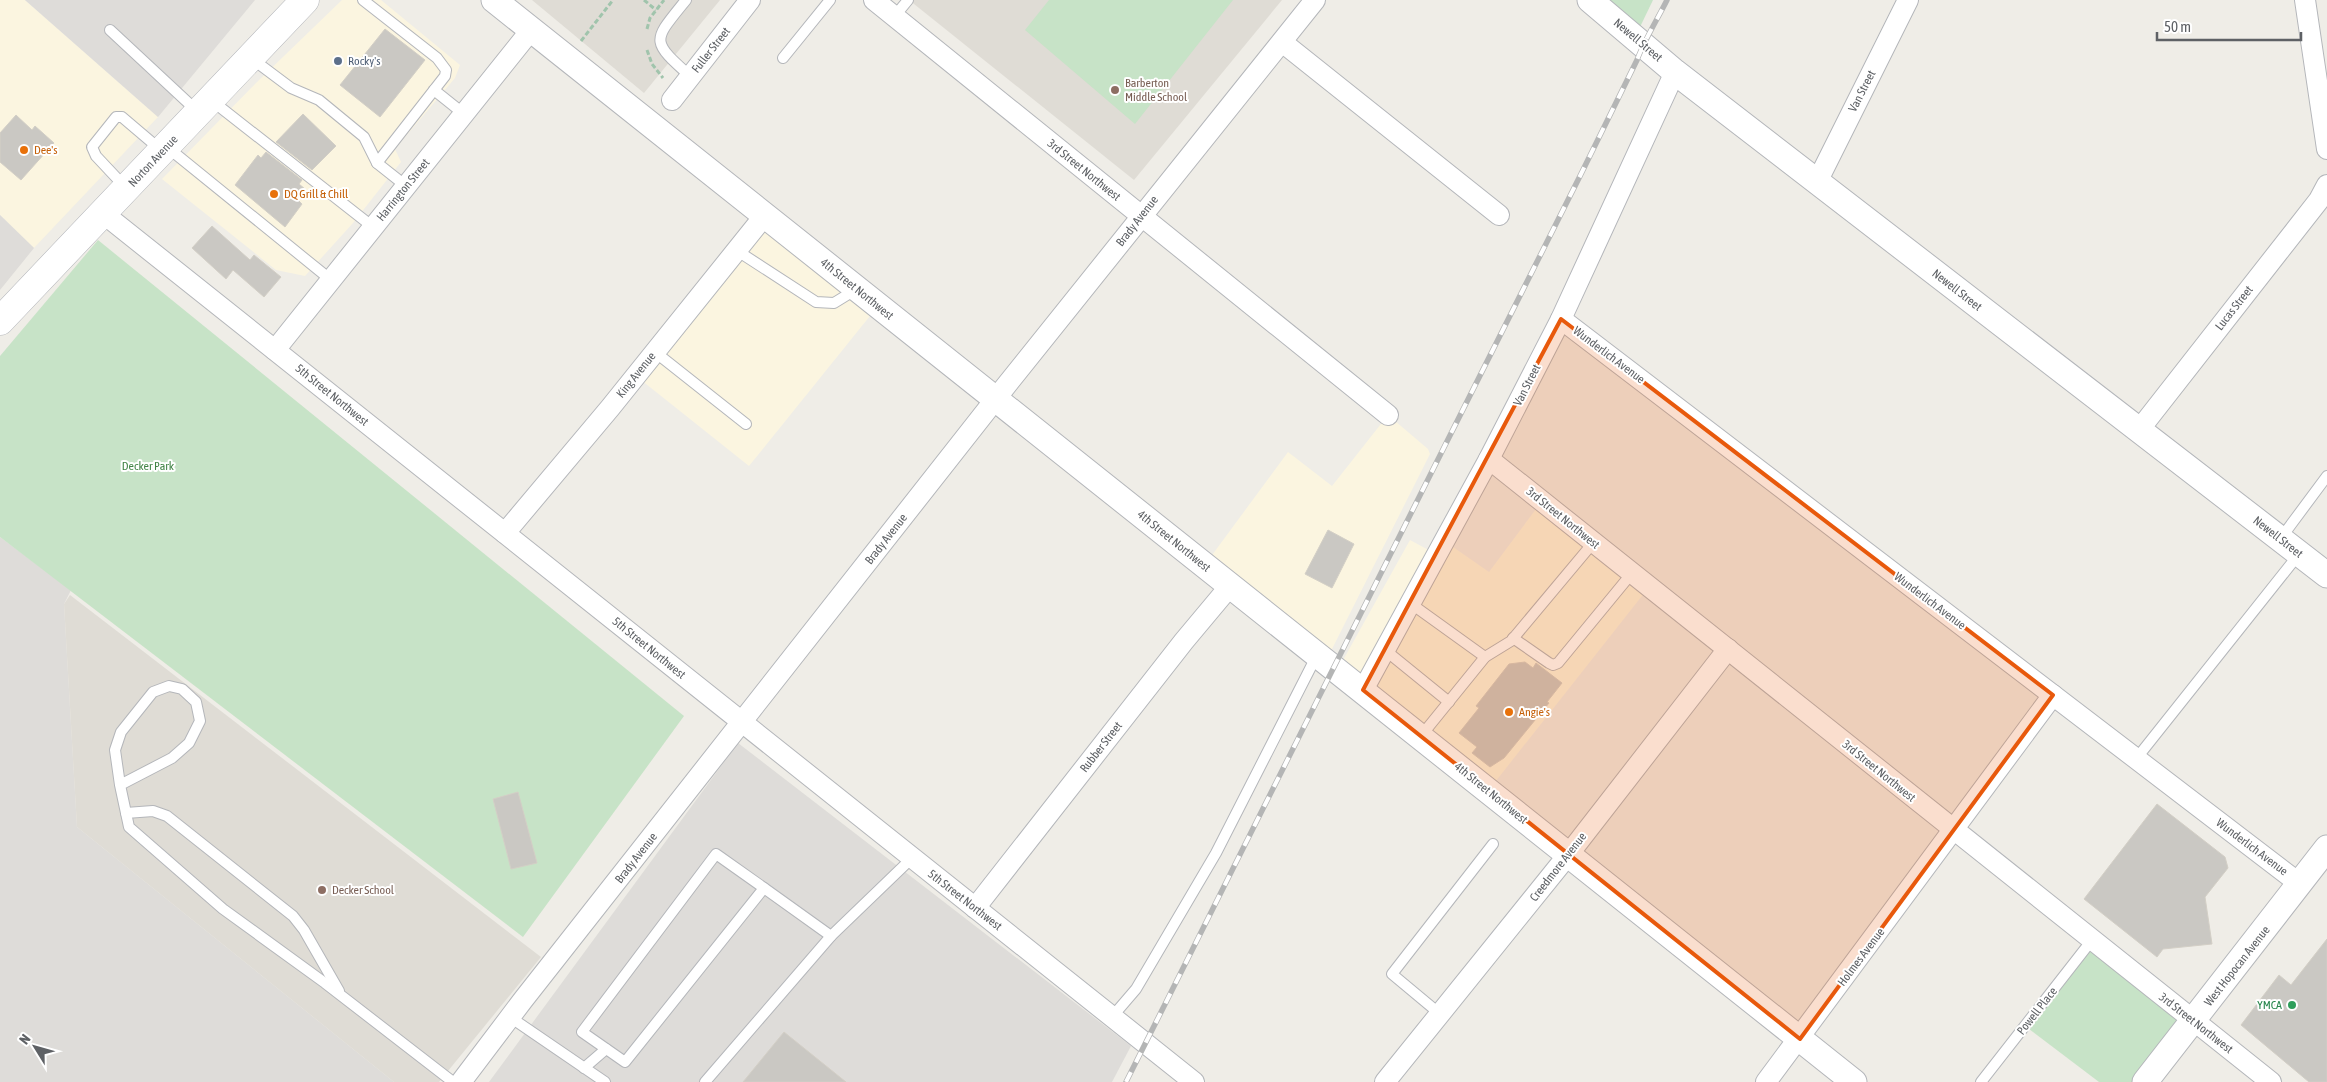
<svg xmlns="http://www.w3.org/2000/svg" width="2327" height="1082" font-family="'Asap Condensed',sans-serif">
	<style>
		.commercial { fill: #fbf5e0 }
		.industrial { fill: #dedcd9 }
		.education { fill: #dfdcd5 }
		.green { fill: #c7e3c7 }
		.building { fill: #cac8c3; stroke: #d3cfc6 }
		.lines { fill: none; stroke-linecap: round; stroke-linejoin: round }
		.service-casing { stroke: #b4b6ba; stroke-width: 12 }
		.minor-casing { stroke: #b4b6ba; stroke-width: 22 }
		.tertiary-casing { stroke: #b4b6ba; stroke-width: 27 }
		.secondary-casing { stroke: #b3b5ba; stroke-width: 29 }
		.path { stroke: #a0c4ac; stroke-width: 3; stroke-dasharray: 5 2.5; stroke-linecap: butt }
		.service { stroke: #fff; stroke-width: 10 }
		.minor { stroke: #fff; stroke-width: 20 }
		.tertiary { stroke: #fff; stroke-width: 25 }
		.secondary { stroke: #fff; stroke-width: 28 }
		.rail-casing { stroke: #b4b5b5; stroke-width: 5.5 }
		.rail { stroke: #fff; stroke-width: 4; stroke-dasharray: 11; stroke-linecap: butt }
		.marked { fill: #e8590c; fill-opacity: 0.2; stroke: #e8590c; stroke-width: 4; stroke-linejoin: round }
		.service-dot { fill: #5c6f8a; stroke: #fff; stroke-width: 2 }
		.education-dot { fill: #8d6e63; stroke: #fff; stroke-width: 2 }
		.food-dot { fill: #e8710a; stroke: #fff; stroke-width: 2 }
		.leisure-dot { fill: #2e9e5b; stroke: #fff; stroke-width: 2 }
		.labels { text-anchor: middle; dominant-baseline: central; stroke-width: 4; stroke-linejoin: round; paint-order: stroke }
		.street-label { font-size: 12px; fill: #5e6165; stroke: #fff }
		.service-label { font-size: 12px; fill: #4e5e75; stroke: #fff; text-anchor: start }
		.education-label { font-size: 12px; fill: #785e54; stroke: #fff; text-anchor: start }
		.food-label { font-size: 12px; fill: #c56008; stroke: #fff; text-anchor: start }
		.park-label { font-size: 12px; fill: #408345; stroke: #fff }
		.leisure-label { font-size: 12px; fill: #27864d; stroke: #fff; text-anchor: end }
	</style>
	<rect width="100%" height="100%" fill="#efede7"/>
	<g class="commercial">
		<polygon points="0,0 25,0 158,117 34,248 0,215"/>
		<polygon points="342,0 381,0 460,65 455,78 395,149 401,162 353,223 305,276 276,270 162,179 256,83"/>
		<polygon points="765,215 878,306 749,466 636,376"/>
		<polygon points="1388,415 1428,449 1430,454 1326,661 1204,566 1288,452 1332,486"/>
		<polygon points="1542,501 1649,587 1488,791 1337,671 1410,540 1436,554 1443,540 1489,572"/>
	</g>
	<g class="industrial">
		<polygon points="25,0 255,0 158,117"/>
		<polygon points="0,215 34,248 0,290"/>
		<polygon points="0,537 71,590 64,604 77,827 394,1082 0,1082"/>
		<polygon points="738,743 1131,1046 1112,1082 489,1082"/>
	</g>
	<g class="education">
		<polygon points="532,0 720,0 644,93"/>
		<polygon points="909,0 1282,0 1134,180"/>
		<polygon points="70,595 541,957 439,1082 394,1082 77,827 64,604"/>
	</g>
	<g class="green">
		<polygon points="1049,0 1233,0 1135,124 1025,30"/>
		<polygon points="1607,0 1653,0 1640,27"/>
		<polygon points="98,240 684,716 523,937 0,537 0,356"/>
		<polygon points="2092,940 2193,1022 2141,1082 2099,1082 2025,1026"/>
	</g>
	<g class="building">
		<polygon points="385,29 425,60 380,117 340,85"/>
		<polygon points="303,114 336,146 312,170 276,142"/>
		<polygon points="16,115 32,130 35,126 54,143 21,180 0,162 0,133"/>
		<polygon points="266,152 302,180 299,184 305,189 297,199 302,204 285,227 235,185 258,155 261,158"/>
		<polygon points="212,226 250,260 254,255 281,277 264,297 233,270 226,279 192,248"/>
		<polygon points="1328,530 1354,544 1332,588 1305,574"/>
		<polygon points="1525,662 1533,668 1536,663 1562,683 1547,702 1549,703 1504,758 1490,767 1472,753 1477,747 1459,733 1479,708 1476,706 1509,664"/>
		<polygon points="518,792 537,863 511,869 493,799"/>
		<polygon points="2157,804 2225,857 2228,868 2205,897 2212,944 2163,949 2157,957 2084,899"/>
		<polygon points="2327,939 2327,1082 2309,1082 2241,1025 2279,975 2291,985"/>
		<polygon points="784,1032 846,1082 743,1082"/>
	</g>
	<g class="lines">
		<g class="service-casing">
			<g id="service">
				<polyline points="363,0 437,58 446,70 445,76 377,163"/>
				<path d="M686,0C652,42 650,40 691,77"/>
				<polyline points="894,17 908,0"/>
				<polyline points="110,30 197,111"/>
				<polyline points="251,58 291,88 319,100 364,137 377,163 406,186"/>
				<polyline points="783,58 830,0"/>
				<polyline points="434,90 464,114"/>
				<polyline points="211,100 373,227"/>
				<polyline points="167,147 331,280"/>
				<polyline points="126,188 96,156 92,147 116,117 122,117 162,151"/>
				<polyline points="736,250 816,302 834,303 847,295 853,286"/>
				<polyline points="655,352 746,424"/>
				<polyline points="2281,538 2327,476"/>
				<polyline points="1410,603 1485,657"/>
				<polyline points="1513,638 1549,663 1553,665 1558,663 1632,573"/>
				<polyline points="1385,650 1449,702"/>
				<polyline points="1421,736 1485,657 1511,641 1593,543"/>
				<polyline points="2136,759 2299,554"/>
				<polyline points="120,785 172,758 189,743 200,721 196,702 182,689 169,686 153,692 121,732 115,750 120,785 129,827 223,909 325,983 453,1082"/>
				<polyline points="126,813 153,811 167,816 293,916 304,930 339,991"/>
				<polygon points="716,854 764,888 625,1062 582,1032"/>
				<polyline points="764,888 831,936"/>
				<polyline points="1440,1014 1392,974 1493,844"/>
				<polyline points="510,1017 605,1082"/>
				<polyline points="1112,1017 1136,989 1216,853 1317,655"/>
				<polyline points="584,1068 606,1049"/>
				<polyline points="705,1082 831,936 912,858"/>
				<polyline points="1981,1082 2092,940"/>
			</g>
		</g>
		<g class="minor-casing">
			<g id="minor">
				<polyline points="874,0 1388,415"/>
				<polyline points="2305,0 2327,149"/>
				<polyline points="1282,42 1499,215"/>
				<polyline points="672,100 750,0"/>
				<polyline points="1817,182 1908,0"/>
				<polyline points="104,214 1194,1082"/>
				<polyline points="1561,319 2300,884"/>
				<polyline points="275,350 531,30"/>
				<polyline points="2139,430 2319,200 2327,185"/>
				<polyline points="1489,459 2271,1082"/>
				<polyline points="505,533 610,408 765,215"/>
				<polyline points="1363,690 1489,459 1561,319 1675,72"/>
				<polyline points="975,908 1184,641 1230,586"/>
				<polyline points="461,1082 523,1000 1005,387 1315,0"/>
				<polyline points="1385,1082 1568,855 1728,649"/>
				<polyline points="1766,1082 2053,695"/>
			</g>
		</g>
		<g class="tertiary-casing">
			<g id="tertiary">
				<polyline points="494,0 1854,1082"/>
				<polyline points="1590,0 1675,72 2327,575"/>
				<polyline points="2145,1082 2327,848"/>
			</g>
		</g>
		<g class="secondary-casing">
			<polyline id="secondary" points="0,321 305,0"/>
		</g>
		<g class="path">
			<polyline points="644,0 656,10"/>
			<polyline points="647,29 650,18 664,0"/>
			<polyline points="581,41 613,0"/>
			<polyline points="647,50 652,64 663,78"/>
		</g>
		<use href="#service" class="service"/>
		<use href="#minor" class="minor"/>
		<use href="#tertiary" class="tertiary"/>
		<use href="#secondary" class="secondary"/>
		<g class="rail-casing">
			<path id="rail" d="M1126,1082L1581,174L1637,60C1645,39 1657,20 1667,0"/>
		</g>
		<use href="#rail" class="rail"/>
	</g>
	<path class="marked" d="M1561,319L2053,695L1800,1039L1363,690Z"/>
	<circle class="service-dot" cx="338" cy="61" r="5"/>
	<g class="education-dot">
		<circle cx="1115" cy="90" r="5"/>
		<circle cx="322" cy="890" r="5"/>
	</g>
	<g class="food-dot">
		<circle cx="24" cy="150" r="5"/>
		<circle cx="274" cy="194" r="5"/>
		<circle cx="1509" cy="712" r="5"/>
	</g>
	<circle class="leisure-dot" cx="2292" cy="1005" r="5"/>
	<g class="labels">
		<g class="street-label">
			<text transform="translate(1638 40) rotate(40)">Newell Street</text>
			<text transform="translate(711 50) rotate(-52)">Fuller Street</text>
			<text transform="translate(1862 91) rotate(-63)">Van Street</text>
			<text transform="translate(153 161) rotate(-47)">Norton Avenue</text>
			<text transform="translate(1084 170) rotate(39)">3rd Street Northwest</text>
			<text transform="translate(403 190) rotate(-51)">Harrington Street</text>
			<text transform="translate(1137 221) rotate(-52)">Brady Avenue</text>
			<text transform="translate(857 289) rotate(39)">4th Street Northwest</text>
			<text transform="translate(1957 290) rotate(38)">Newell Street</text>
			<text transform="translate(2234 308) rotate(-52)">Lucas Street</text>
			<text transform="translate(1609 355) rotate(37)">Wunderlich Avenue</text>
			<text transform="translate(636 375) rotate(-51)">King Avenue</text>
			<text transform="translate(1527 385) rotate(-63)">Van Street</text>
			<text transform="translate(332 395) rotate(39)">5th Street Northwest</text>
			<text transform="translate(1563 518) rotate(39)">3rd Street Northwest</text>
			<text transform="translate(2278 537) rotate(38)">Newell Street</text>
			<text transform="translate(886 539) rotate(-52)">Brady Avenue</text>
			<text transform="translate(1174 541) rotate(39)">4th Street Northwest</text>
			<text transform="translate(1930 601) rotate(37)">Wunderlich Avenue</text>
			<text transform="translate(649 648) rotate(39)">5th Street Northwest</text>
			<text transform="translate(1101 747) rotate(-52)">Rubber Street</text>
			<text transform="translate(1879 771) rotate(39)">3rd Street Northwest</text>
			<text transform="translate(1491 793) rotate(39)">4th Street Northwest</text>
			<text transform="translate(2252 847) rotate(37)">Wunderlich Avenue</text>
			<text transform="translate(636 858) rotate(-52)">Brady Avenue</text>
			<text transform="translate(1558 867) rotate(-52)">Creedmore Avenue</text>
			<text transform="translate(965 900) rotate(38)">5th Street Northwest</text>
			<text transform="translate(1861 957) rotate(-53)">Holmes Avenue</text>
			<text transform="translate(2237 966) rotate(-52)">West Hopocan Avenue</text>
			<text transform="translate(2037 1011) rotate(-52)">Powell Place</text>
			<text transform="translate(2196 1023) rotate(38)">3rd Street Northwest</text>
		</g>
		<g class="service-label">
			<text x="348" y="61">Rocky's</text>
		</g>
		<g class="education-label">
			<text x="1125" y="83">Barberton<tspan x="1125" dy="14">Middle School</tspan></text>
			<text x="332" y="890">Decker School</text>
		</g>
		<g class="food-label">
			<text x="34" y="150">Dee's</text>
			<text x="284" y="194">DQ Grill &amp; Chill</text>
			<text x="1519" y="712">Angie's</text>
		</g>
		<g class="park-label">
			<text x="148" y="466">Decker Park</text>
		</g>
		<g class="leisure-label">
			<text x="2282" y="1005">YMCA</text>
		</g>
	</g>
	<g transform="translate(35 1047) rotate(307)" stroke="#ffffff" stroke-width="4" paint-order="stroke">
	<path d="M0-4L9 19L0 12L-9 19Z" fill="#5e6165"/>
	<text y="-8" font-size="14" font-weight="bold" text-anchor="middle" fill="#5e6165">N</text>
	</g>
	<path d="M2157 32v8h144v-8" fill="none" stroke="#5e6165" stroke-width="2.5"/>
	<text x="2164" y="32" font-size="15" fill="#5e6165" stroke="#ffffff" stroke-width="4" paint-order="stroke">50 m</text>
</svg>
